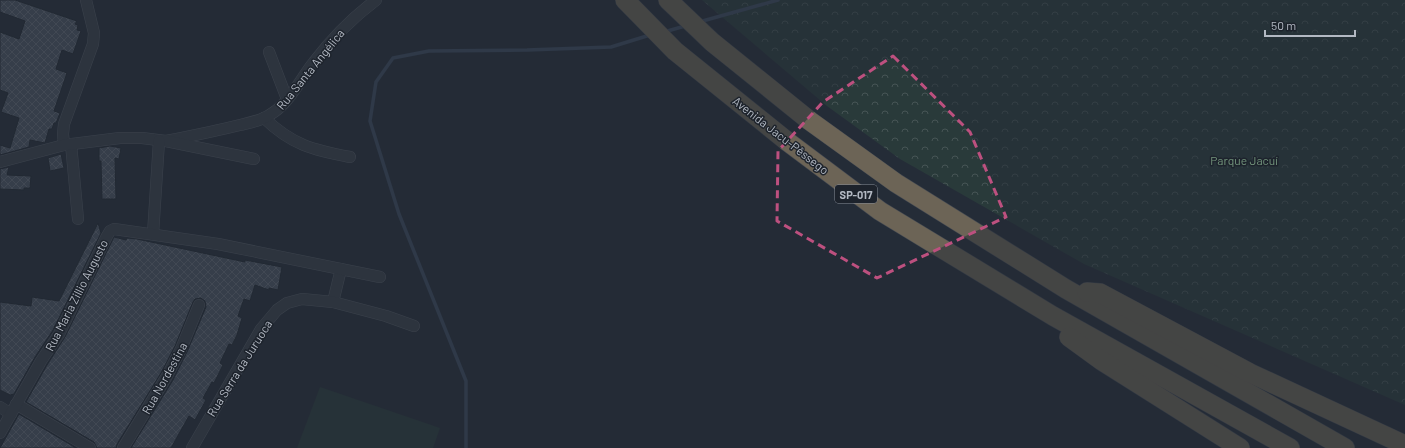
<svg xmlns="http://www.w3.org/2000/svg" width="1405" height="448" font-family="Barlow,sans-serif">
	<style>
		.grass { fill: #293a3a }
		.park { fill: url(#park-crowns) }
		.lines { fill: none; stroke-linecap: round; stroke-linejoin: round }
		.stream { stroke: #3c495e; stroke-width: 3.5 }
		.building { fill: url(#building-cross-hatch); stroke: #1f252e }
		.street-casing { stroke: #565c65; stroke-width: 12 }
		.highway-casing { stroke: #434952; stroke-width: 20 }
		.street { stroke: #383e47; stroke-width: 11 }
		.highway { stroke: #6c6456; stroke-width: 19 }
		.marked { fill: none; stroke: #bd507f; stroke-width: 3; stroke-dasharray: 8 5; stroke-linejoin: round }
		.labels { text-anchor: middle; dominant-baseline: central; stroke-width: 3; stroke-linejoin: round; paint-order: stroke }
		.shield { fill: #1d232c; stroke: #868c96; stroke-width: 1 }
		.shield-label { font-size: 11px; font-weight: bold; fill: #b3b9c3 }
		.street-label { font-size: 12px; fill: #b3b9c3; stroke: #1d232c }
		.park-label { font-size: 12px; fill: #74967d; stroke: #1d232c }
	</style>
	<defs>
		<pattern id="park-crowns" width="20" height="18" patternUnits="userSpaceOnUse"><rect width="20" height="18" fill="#293a3a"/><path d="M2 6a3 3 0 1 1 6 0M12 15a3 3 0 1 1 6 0" fill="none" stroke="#465455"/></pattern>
		<pattern id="building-cross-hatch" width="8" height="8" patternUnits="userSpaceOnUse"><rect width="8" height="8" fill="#4d5662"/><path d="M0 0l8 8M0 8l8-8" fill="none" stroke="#646c77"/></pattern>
	</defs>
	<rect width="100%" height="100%" fill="#242c37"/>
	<polygon class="grass" points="320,387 440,428 433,448 297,448"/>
	<polygon class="park" points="702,0 1405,0 1405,405 1084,264 900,159 827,106"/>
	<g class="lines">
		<g class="stream">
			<polyline points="699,22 778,0"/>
			<polyline points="664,32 685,26"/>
			<polyline points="466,448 466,381 399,214 370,121 376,82 393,58 429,51 527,50 611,47 650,35"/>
		</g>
	</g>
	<g class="building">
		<polygon points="0,0 15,0 77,21 75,24 78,25 77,30 81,31 73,54 62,50 56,69 67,73 54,111 60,113 56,123 54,123 52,129 49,129 45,143 30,140 29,147 0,155 0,145 10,148 19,118 1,112 8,93 0,90 0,32 19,39 25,21 0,12"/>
		<polygon points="110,146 121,148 119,159 115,158 116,199 102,199 101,161 99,161 99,148"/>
		<polygon points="61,154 64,168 50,171 48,158"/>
		<polygon points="9,167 7,175 31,176 30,188 24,188 24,190 0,189 0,169"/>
		<polygon points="98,223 101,233 53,330 35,357 14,394 10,395 0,390 0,302 31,306 32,297 59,301"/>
		<polygon points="114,237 126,240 127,238 137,239 245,262 245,260 282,267 278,290 269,288 269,290 255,285 250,301 244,299 238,316 242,318 237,335 232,345 229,344 220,363 223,365 214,383 212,382 203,398 206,400 195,420 189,416 171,448 131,448 173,380 187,352 206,307 205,301 201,298 195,299 193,302 175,346 161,373 117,444 116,448 97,448 94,442 26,402 47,365 65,337"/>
		<polygon points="19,414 76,448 0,448"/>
	</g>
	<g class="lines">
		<g class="street-casing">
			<g id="street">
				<polyline points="269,52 287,99"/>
				<path d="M264,118C292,145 313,150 350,157"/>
				<path d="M166,141C191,136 216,131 240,125C252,122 264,120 274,112C291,100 301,78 314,62C333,37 352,18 376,0"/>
				<polyline points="71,144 78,219"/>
				<polyline points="64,145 63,134 64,124 93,44 94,33 86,0"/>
				<polyline points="0,162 64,145 120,138 142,138 166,141 254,159"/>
				<polyline points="153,234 159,141"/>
				<polyline points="333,302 341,269"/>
				<polyline points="16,404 90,448"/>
				<polyline points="0,407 11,414"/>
				<polyline points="0,433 41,361 59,334 107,236 110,231 114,229 218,244 380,277"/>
				<polyline points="123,448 167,376 181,349 199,305"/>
				<polyline points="192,448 261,329 277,310 287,303 302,299 333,302 386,316 414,326"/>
			</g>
		</g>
		<g class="highway-casing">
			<g id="highway">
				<polyline points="625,0 675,51 788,142 880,211 1053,316 1290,448"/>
				<polyline points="668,0 712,42 810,121 896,183 1066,289 1345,448"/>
				<polyline points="1087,292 1100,293 1250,373 1405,445"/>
				<polyline points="1069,337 1102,361 1240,448"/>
			</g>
		</g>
		<use href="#street" class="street"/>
		<use href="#highway" class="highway"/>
	</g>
	<path d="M0 0H1405V448H0ZM893,56L970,132L1006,217L877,278L777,221L778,151L823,102Z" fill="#242c37" fill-opacity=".55" fill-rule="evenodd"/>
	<path class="marked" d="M893,56L970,132L1006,217L877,278L777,221L778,151L823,102Z"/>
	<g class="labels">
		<rect class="shield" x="835" y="185" width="42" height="18" rx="3"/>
		<g class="shield-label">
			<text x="856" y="194">SP-017</text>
		</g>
		<g class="street-label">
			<text transform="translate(310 69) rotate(-51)">Rua Santa Angélica</text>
			<text transform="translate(781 135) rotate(38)">Avenida Jacu-Pêssego</text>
			<text transform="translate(76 295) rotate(-63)">Rua Maria Zillio Augusto</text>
			<text transform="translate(239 368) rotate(-58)">Rua Serra da Juruoca</text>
			<text transform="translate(164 378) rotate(-61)">Rua Nordestina</text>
		</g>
		<g class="park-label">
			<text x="1244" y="160">Parque Jacuí</text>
		</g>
	</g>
	<path d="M1265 30v6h90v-6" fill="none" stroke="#b3b9c3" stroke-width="2"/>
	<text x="1271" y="30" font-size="12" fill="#b3b9c3" stroke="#1d232c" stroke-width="3" paint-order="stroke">50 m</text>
</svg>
